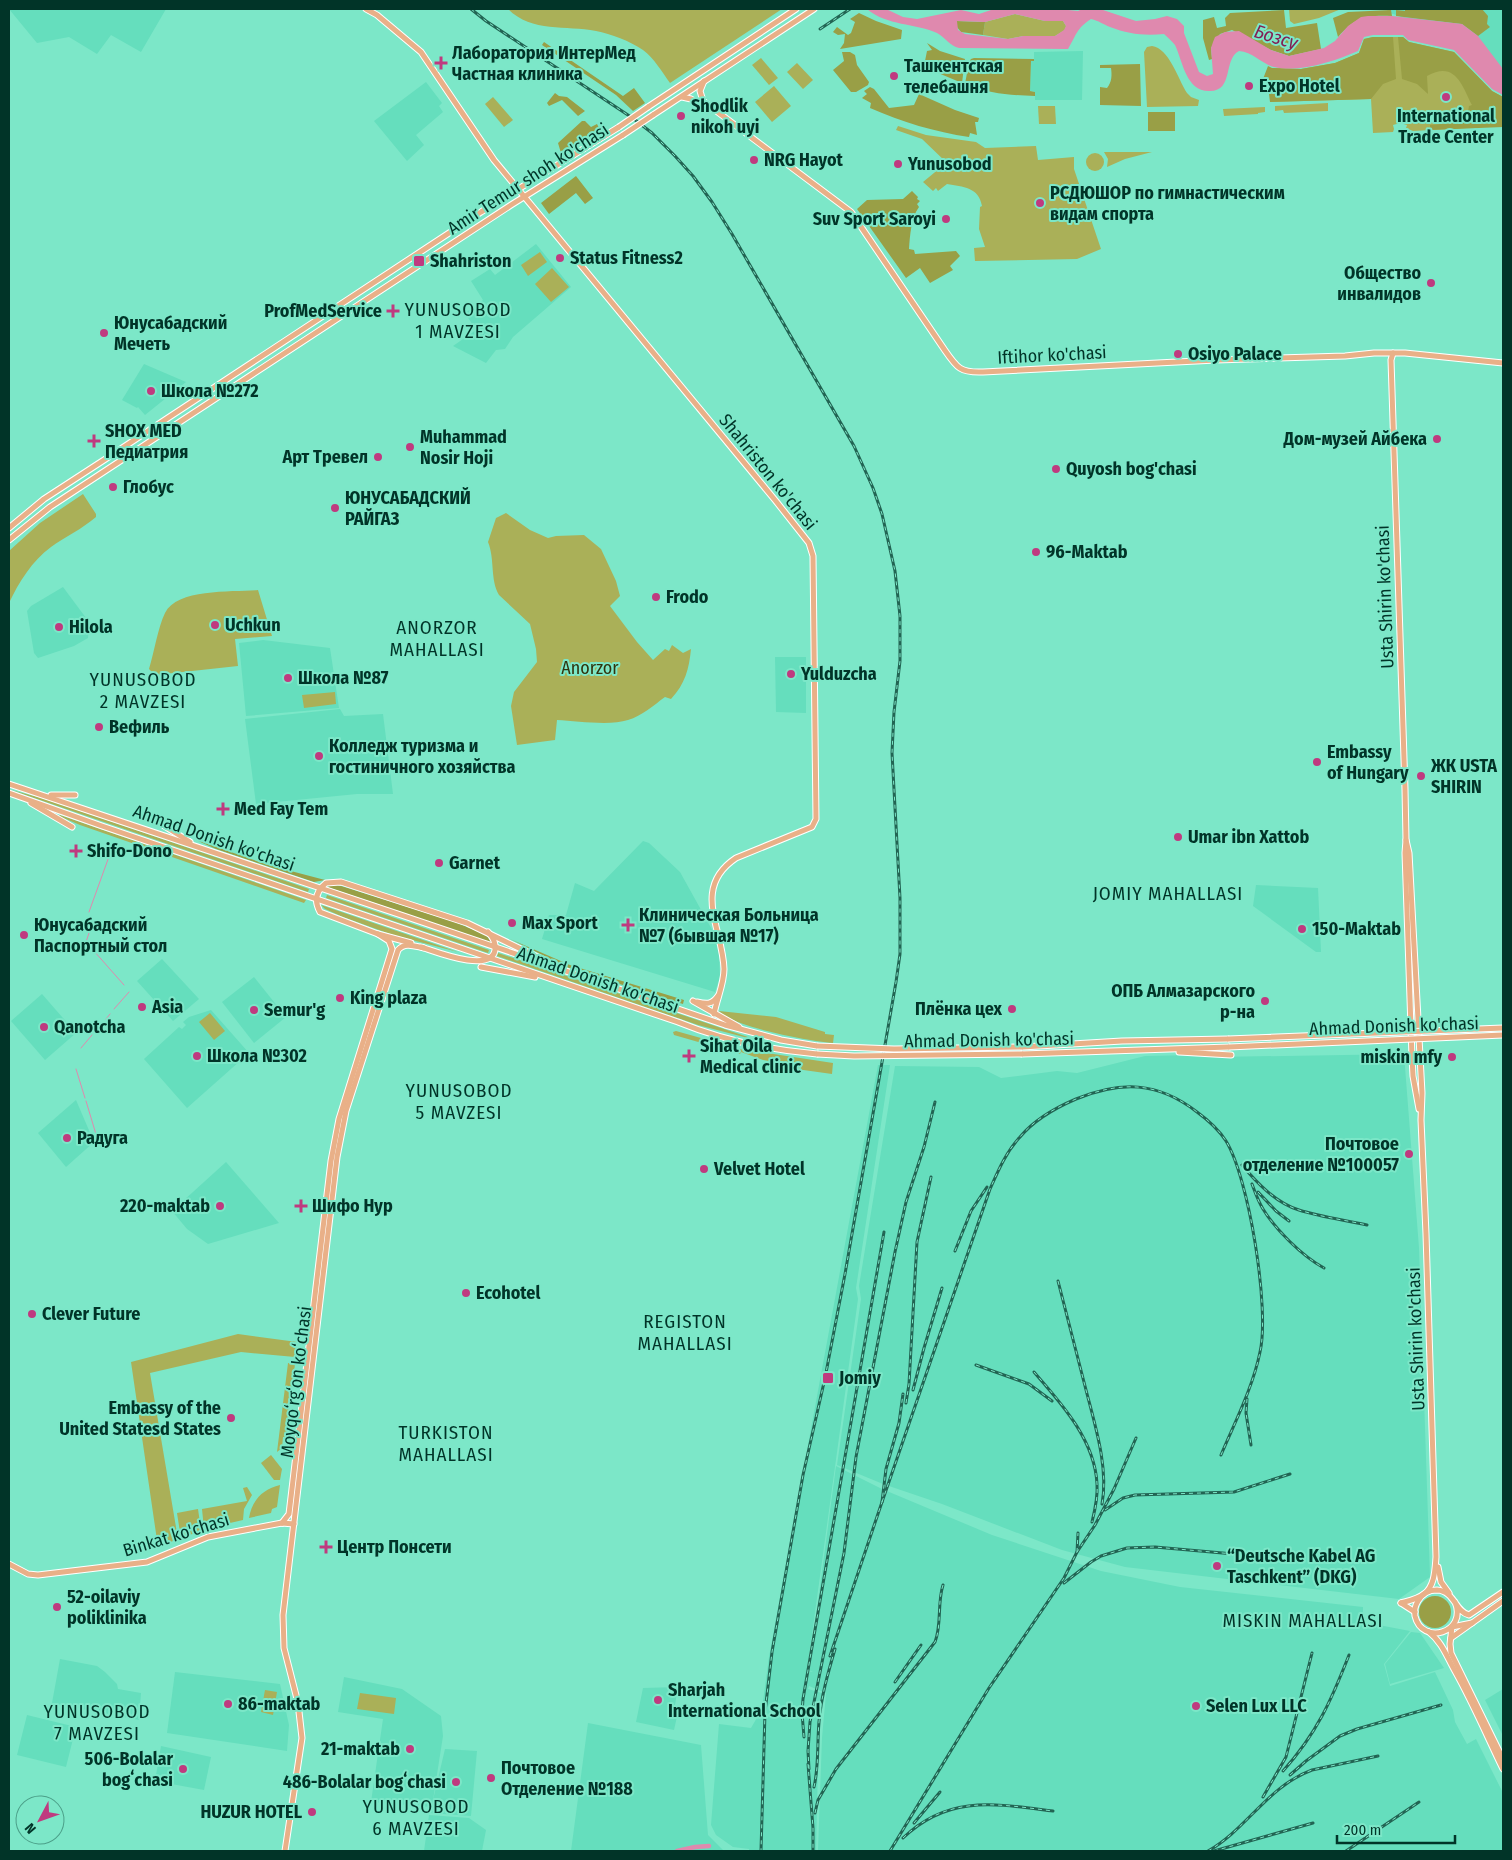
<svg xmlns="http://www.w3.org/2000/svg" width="1512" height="1860" font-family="'Fira Sans Condensed',sans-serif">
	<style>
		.built { fill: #65debd }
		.green { fill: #aab058 }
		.forest { fill: #999f46 }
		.water { fill: #df89ae; fill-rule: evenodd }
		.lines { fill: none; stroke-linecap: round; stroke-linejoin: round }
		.stream { stroke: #df89ae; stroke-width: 1 }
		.canal { stroke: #df89ae; stroke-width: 4.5 }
		.major-casing { stroke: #fff; stroke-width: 7 }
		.major { stroke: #e9b088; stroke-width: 5 }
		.rail-casing { stroke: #226453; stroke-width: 3 }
		.rail { stroke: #7ce7c8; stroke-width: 1; stroke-dasharray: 4; stroke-linecap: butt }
		.major-bridge-casing { stroke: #fff; stroke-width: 7; stroke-linecap: butt }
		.major-bridge { stroke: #e9b088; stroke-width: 5 }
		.poi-dot { fill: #bf3a7f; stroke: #7ce7c8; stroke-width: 2 }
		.labels { text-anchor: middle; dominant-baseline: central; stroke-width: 4; stroke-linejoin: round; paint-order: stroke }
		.poi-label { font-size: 18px; font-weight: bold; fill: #013428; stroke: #7ce7c8; text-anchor: start }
		.street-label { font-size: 18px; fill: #013428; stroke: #7ce7c8 }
		.park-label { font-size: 18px; fill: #31330d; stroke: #7ce7c8 }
		.water-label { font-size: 19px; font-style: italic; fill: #831f54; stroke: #7ce7c8 }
		.neighbourhood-label { font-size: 19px; letter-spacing: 1px; fill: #013428; stroke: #7ce7c8 }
	</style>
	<rect width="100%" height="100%" fill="#7ce7c8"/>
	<g class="built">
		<polygon points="9,9 166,9 141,52 111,35 97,54 69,37 37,43"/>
		<polygon points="1387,9 1503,9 1503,69 1402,17 1387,12"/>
		<polygon points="1083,51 1082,100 1035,100 1035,92 1030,91 1031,61 1034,61 1034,52"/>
		<polygon points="426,82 442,103 439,106 443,112 416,135 424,145 407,161 374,121"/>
		<polygon points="536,244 571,287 513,337 505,349 496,350 486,363 453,346 476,330 465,313 483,300 471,281 490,269 495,275"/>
		<polygon points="144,364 186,382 145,415 138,407 137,408 122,400"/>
		<polygon points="63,587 89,622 88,638 74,646 38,658 34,653 27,611 31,606"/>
		<polygon points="263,640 330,648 339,708 246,716 239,643"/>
		<polygon points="775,657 806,657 806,713 776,712"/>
		<polygon points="340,709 344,716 383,714 393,794 357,794 256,804 245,719"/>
		<polygon points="643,841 649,843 680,872 715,935 719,955 720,977 715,992 542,939 549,915 566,915 575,883 594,891"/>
		<polygon points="1256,885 1318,888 1321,952 1316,952 1253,906"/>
		<polygon points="162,959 199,999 173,1021 137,981"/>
		<polygon points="254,977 286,1017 254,1043 222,1002"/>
		<polygon points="42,994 76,1033 45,1060 11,1021"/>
		<polygon points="211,1010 249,1053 187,1108 144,1059 179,1027 182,1029 186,1025 183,1022 189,1017"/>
		<polygon points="1404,1054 1419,1248 1430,1577 1399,1599 1125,1567 1062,1550 942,1504 883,1484 837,1465 861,1299 859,1286 895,1066 979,1067 1001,1078 1057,1071 1077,1073 1145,1056 1196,1055 1215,1057"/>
		<polygon points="878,1065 890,1065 856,1288 858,1299 807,1671 813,1672 809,1670 836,1466 882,1489 992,1535 1101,1571 1180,1587 1363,1607 1363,1622 1410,1631 1384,1664 1390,1686 1435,1672 1453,1710 1455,1722 1467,1744 1476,1739 1503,1793 1503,1851 818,1851 822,1738 826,1693 809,1686 808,1689 825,1694 819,1725 816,1851 749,1851 749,1849 733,1847 716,1835 711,1825 719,1724 751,1728 762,1709 769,1657"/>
		<polygon points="76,1100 94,1142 66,1167 38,1133"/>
		<polygon points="226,1162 279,1223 208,1244 187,1229 172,1211"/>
		<polygon points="1411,1632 1420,1633 1444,1668 1390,1684 1385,1664"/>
		<polygon points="60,1659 97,1666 105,1672 117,1684 118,1689 141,1693 139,1720 52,1703"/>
		<polygon points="175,1672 280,1684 289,1725 287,1751 167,1733"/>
		<polygon points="344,1677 402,1689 441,1716 443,1736 433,1800 445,1749 477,1751 471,1816 430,1813 431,1807 371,1802 383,1719 338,1712"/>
		<polygon points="678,1687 674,1711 678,1712 674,1730 636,1722 643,1688"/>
		<polygon points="1503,1689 1503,1736 1485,1700"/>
		<polygon points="27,1715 76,1727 66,1767 17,1755"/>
		<polygon points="588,1723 701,1745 708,1835 724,1851 571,1851"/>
		<polygon points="161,1746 211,1757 204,1790 155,1781"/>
		<polygon points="429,1815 469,1818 486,1830 482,1851 424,1851"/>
	</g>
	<g class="green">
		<path d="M508,9L655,10L782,9L670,83C662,72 654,58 643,50C630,41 611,34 596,31C566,25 532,33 508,9Z"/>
		<polygon points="1289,9 1341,9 1319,18 1294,24 1290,21"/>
		<polygon points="1015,14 1045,21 1063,21 1066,26 1065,30 1055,36 1023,36 1008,39 983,35 985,22"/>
		<polygon points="1373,37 1403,37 1409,42 1454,52 1492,91 1503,97 1503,126 1413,131 1406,128 1407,125 1400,123 1393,125 1394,129 1393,132 1373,133 1371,99 1270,102 1272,68 1301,69 1335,63 1359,53 1364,39"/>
		<path d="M1152,46C1169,48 1178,79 1187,93L1191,97L1199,100L1198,106L1147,107L1144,52L1147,47Z"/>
		<polygon points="761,58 778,78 769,85 752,65"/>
		<polygon points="797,63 813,80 803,89 787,72"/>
		<polygon points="774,86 791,106 772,122 755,102"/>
		<polygon points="493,97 513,120 504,127 485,104"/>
		<polygon points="1328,103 1328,111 1284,113 1283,110 1275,111 1275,106"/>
		<polygon points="1038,106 1055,106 1056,124 1039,124"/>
		<polygon points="1265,107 1265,112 1258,113 1258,114 1224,116 1223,109"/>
		<path d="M898,126L926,135L976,142L985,148L1036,146L1038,160L1074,157V169L1101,249L1077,259L975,261L974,248L985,247L979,229L980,207L982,206C979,187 963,187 947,184L938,191L936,188L933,191L923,182L940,168L942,169L949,166L983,168L984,163H947L922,139L896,130Z"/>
		<polygon points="1104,152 1152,152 1125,159 1107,167 1108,159"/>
		<circle cx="1095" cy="162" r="9"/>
		<polygon points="540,252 547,262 528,276 521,265"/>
		<polygon points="552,268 569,287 551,302 535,284"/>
		<path d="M83,494L96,514V517C82,529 65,537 51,547C32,561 19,582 9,603V551L40,523Z"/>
		<path d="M506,513L530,530L548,538L556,536L584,535L601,549L616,581L620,596L610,606L637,642L653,660L665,649L669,651L672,645L683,653L691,649C689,669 685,684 671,699L665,697C654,705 642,716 628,720C610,726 577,721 557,720L555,740L517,745L511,706L514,692L537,662L536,649L530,624L499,595C490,580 495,559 488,542L496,518Z"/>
		<path d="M258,590L272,636L235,639L238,666L155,675L149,669C154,653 158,627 165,613C177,588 233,592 258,590Z"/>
		<polygon points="335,692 336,704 304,708 302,695"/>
		<polygon points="11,790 42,798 309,889 308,892"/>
		<polygon points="59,816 60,815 306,900 304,903 80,825"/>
		<polygon points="327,895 489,950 488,953 326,898"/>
		<polygon points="321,905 458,952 393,935 343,917 325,909"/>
		<polygon points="498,953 742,1035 763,1042 698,1025 497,956"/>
		<path d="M719,1011L776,1017L825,1032V1034L834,1035L833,1043C810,1041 732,1027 719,1011Z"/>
		<polygon points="210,1013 225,1031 214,1040 199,1022"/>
		<polygon points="676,1031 740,1049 833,1063 832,1074 789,1068 785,1064 763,1060 741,1052 740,1054 674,1035 673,1032"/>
		<polygon points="238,1334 297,1342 295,1357 241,1352 150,1373 178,1539 158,1547 131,1362"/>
		<polygon points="288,1363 295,1364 286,1437 283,1437 282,1448 277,1452"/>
		<polygon points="271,1455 282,1469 280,1480 274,1480 261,1463"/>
		<path d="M280,1485L277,1507L272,1509L271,1513L249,1518C252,1500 263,1489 280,1485Z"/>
		<polygon points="247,1487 252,1495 244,1509 243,1520 204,1529 202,1509 247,1501 243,1488"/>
		<polygon points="198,1509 201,1530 181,1539 177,1513"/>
		<polygon points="265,1690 277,1692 273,1715 261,1712"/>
		<polygon points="360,1693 396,1698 394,1714 357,1709"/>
	</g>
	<g class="forest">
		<polygon points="1405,9 1482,9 1488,16 1487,24 1490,27 1478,36 1462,24 1396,16 1396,10 1405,11"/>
		<polygon points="1284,10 1286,28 1317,23 1321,49 1289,56 1271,50 1232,30 1220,34 1211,48 1212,59 1209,60 1203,38 1203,20 1214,17 1217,28 1226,26 1225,18 1230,13"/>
		<path d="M1391,10L1392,16C1365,15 1356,17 1338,37L1333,18L1348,12Z"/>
		<polygon points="859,13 876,21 902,30 901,39 840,49 844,43 845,34 838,35 833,32 837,27 848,35 851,33 855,22 850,19"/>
		<polygon points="956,21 985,22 983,35 961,32 956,26"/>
		<polygon points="1373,37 1393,37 1396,79 1383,84 1371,99 1270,102 1268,86 1263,79 1268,66 1272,68 1301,69 1335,63 1359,53 1364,39"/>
		<path d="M1398,37H1403L1409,42L1454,52L1492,91L1503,97V127L1430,130V125C1445,123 1467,126 1469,106L1472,105C1462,85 1455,60 1427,76L1428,94L1417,84L1402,79Z"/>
		<polygon points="544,42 623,96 634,88 645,103 633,111 616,95 542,45"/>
		<polygon points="927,43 940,51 965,59 962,83 931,70 933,64 925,61 927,51 932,50"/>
		<polygon points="842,52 850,52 855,55 857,65 869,82 868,85 856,92 851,92 833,70 844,61"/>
		<path d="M974,58L1034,59V61H1031L1030,91L1035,92V96C1009,95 990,94 965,84L969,62L971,59Z"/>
		<path d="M1140,64L1141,106L1100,105V87L1107,88C1112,82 1112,75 1111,68H1100V65Z"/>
		<path d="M870,87L874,89L889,108L914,105L919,94L955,110L979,118L978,122H975L977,135L970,133L969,137C935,132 902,122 870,108L871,103L862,98L867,94L864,91Z"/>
		<polygon points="555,93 559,96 567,97 585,111 578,116 562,100 549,106 547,103"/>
		<rect x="1148" y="112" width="27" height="19"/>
		<polygon points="582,121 585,121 591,127 597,124 599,128 561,153 558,143"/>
		<polygon points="576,176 593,198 585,204 576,193 549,214 541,203"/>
		<path d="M912,191L918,197L917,199L920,201L917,204L919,207C911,217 910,236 909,249L914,250L915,254L956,251L960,256L950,266L953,270L930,283L920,268L906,278L857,209L867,200L903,199Z"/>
		<polygon points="196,840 268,865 325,880 314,882 216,849"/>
		<polygon points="332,885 338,885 455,922 486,935 492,943 327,887"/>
		<polygon points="510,939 570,965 684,1000 683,1004 569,968"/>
		<circle cx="1435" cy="1612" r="16"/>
	</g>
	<path class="water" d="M867,9H886L903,17L917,19L961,10L979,14L994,9H1059L1078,11L1082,9H1100L1136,21L1155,19L1167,16L1177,19L1184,26V33L1199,72L1207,76L1213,74L1211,48L1213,42L1215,37L1225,32L1239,31L1271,50L1289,56L1324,48L1335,41L1348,26L1361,17L1368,16H1392L1462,24L1478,36L1503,69V95L1492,89L1454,50L1408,40L1403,35H1373L1364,37L1358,51C1335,61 1300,73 1274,67C1262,64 1253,52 1239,51C1223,59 1234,91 1210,91C1186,92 1183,62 1175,45C1172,41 1168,38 1164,34C1144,36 1128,34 1110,27C1103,24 1099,21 1091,19C1076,29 1077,34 1068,49L959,48C950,46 946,38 937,33C915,23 887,26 867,9ZM1015,14L1045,21H1063L1066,26L1064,30L1055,36H1023L1008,39L965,34L958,30L957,21L985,22Z"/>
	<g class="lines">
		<g class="stream">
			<polyline points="89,912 111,851"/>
			<polyline points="92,924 86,942 124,985"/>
			<polyline points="114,1009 129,992"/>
			<polyline points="106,1019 110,1014"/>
			<polyline points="95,1031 102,1024"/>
			<polyline points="81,1048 92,1035"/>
			<polyline points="76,1069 85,1098"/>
			<polyline points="86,1101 98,1141"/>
		</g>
		<polyline class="canal" points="677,1851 695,1847 709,1846"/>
		<g class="major-casing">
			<g id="major">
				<path d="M366,9L377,15L421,52L494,160L775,500L809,543L813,556L816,819L812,827L736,858C691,888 723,929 724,969C724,984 717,998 714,1014"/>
				<path d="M704,81L700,91L703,101L851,212L944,349C957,368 960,373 983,372L1216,360L1345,356L1374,353H1405L1503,363"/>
				<polyline points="682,97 691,99 710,109"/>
				<polyline points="648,107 796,9"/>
				<polyline points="653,115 814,9"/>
				<polyline points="1393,353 1391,360 1405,789 1406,840 1405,853 1412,1057 1413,1076 1419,1109"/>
				<polyline points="9,528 44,499 104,460 481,212 619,127"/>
				<polyline points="9,540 50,507 511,205 623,135"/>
				<polyline points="9,784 407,917 725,1025 781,1040 817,1046"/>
				<path d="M9,793L102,826L678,1022C722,1040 770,1050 817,1054"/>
				<polyline points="51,795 75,795"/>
				<polyline points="31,803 72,827"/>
				<polyline points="158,822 190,842"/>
				<path d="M411,943L378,934L320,912C314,901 316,891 326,883L341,882L467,923L552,964"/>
				<path d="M421,947C434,951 491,974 495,950C496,943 493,937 488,932"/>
				<polyline points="481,967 535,977"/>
				<polyline points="693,1001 739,1027"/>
				<path d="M697,1002C706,1004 712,1005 718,996"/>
				<polyline points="1022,1047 1122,1041 1228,1039"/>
				<polyline points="1179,1052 1231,1055"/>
				<polyline points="1022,1054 1229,1047"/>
				<polyline points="282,1523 289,1514 331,1161 339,1119 392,949 389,941 378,934"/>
				<polyline points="9,1564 28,1574 38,1575 147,1562 208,1537 282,1523 294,1524"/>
				<polyline points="1438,1567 1441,1582 1449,1593"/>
				<path d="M1455,1602C1468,1633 1422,1646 1415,1616C1414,1611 1415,1606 1418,1601C1422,1594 1429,1590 1437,1590C1455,1591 1455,1612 1469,1615L1503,1592"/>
				<path d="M1401,1603C1408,1601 1418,1599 1424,1594C1435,1586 1435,1569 1436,1557L1426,1234L1421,1120L1422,1093L1409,853L1406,840"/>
				<polyline points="1401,1603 1415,1612"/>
				<polyline points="1472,1623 1452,1627 1450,1644 1451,1653 1503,1759"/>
				<path d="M1429,1632C1442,1642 1447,1657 1455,1671C1473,1703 1487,1736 1503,1769"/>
				<polyline points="1451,1638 1503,1601"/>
				<path d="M285,1851L302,1738L298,1703L284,1648L283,1615L337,1157L346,1111L398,950C405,942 414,946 424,948"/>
			</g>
		</g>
		<use href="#major" class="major"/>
		<g class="rail-casing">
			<g id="rail">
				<polyline points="471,9 486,21 634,119 652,133 675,156 693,176 712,202 732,234 854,446 873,488 882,514 895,571 900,616 900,661 894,712 892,753 900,898 900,954 896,982 845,1274 825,1378 803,1475 772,1652 765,1712 761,1851"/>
				<polyline points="820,29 850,9"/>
				<path d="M1242,1165C1257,1183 1276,1203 1299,1210C1321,1217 1345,1220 1367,1225"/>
				<path d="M1252,1184C1255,1192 1258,1201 1263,1209C1275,1229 1302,1256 1324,1268"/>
				<polyline points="1258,1192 1276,1211 1289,1221"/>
				<polyline points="955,1251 971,1211 987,1187"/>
				<path d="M1058,1281C1067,1316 1076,1351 1085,1386C1094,1422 1109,1467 1102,1504"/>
				<polyline points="976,1365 1029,1384 1052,1401"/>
				<path d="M1034,1372C1061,1403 1095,1440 1097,1484C1098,1497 1095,1510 1092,1522"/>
				<polyline points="913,1390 924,1348 942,1288"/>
				<polyline points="1247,1399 1246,1413 1251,1445"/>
				<polyline points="906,1403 909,1384 917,1242 931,1177"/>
				<path d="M882,1502L990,1189C998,1171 1006,1152 1020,1137C1035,1119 1055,1108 1076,1099C1121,1081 1157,1081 1197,1112C1208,1120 1219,1130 1226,1141C1249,1178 1270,1310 1260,1352C1253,1387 1235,1422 1221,1455"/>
				<polyline points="1105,1510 1123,1498 1135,1495 1234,1492 1290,1474"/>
				<polyline points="1077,1552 1078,1533"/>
				<polyline points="1064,1583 1091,1562 1101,1556 1127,1548 1155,1547 1245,1555"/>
				<polyline points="830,1656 882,1502 886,1469 899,1423 903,1394"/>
				<polyline points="895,1682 921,1645"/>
				<polyline points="804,1737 802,1713 803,1699 884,1232"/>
				<polyline points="808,1764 813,1828 813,1851"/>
				<polyline points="809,1769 808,1751 810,1722 844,1553 856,1457 895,1252 906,1202 924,1147 935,1102"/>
				<path d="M1283,1771C1317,1733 1331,1701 1349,1655"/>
				<polyline points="1290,1775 1306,1761 1340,1736 1357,1729 1441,1705"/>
				<path d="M814,1787C819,1766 817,1744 819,1722C821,1697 828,1673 835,1649"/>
				<polyline points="1263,1797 1286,1757 1312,1653"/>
				<path d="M815,1813L818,1800L836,1769L935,1642C942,1624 937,1604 943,1585"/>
				<polyline points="914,1823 940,1792"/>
				<path d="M903,1838C949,1794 996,1804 1053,1811"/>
				<polyline points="890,1851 989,1688 1064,1578 1077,1552 1095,1525 1114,1489 1136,1438"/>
				<path d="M1208,1851C1247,1829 1268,1786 1312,1770L1378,1756"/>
				<polyline points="1214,1851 1313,1823"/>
				<polyline points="1346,1851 1419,1802"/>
			</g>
		</g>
		<use href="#rail" class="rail"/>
		<g class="major-bridge-casing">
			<g id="major-bridge">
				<polyline points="619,127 648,107"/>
				<polyline points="623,135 653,115"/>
				<polyline points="1228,1039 1503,1028"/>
				<polyline points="817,1046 894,1049 1022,1047"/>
				<polyline points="1229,1047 1503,1035"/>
				<polyline points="817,1054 854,1056 1022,1054"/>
			</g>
		</g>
		<use href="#major-bridge" class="major-bridge"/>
	</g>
	<g class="poi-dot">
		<path d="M438.5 55.5h5v5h5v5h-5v5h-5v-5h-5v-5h5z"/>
		<circle cx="894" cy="76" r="5"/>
		<circle cx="1249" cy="86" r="5"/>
		<circle cx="1446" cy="97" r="5"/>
		<circle cx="681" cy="116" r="5"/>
		<circle cx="754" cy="160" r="5"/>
		<circle cx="898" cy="164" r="5"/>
		<circle cx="1040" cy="203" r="5"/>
		<circle cx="946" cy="219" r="5"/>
		<circle cx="560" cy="258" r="5"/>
		<rect x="413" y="255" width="12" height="12" rx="2.5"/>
		<circle cx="1431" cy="283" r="5"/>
		<path d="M390.5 303.5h5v5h5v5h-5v5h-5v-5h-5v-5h5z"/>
		<circle cx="104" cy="333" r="5"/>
		<circle cx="1178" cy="354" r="5"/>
		<circle cx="151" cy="391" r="5"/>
		<circle cx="1437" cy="439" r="5"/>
		<path d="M91.5 433.5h5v5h5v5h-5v5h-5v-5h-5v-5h5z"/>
		<circle cx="410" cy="447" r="5"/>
		<circle cx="378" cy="457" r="5"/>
		<circle cx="1056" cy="469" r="5"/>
		<circle cx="113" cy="487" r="5"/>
		<circle cx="335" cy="508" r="5"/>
		<circle cx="1036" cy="552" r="5"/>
		<circle cx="656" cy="597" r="5"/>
		<circle cx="215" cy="625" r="5"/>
		<circle cx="59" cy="627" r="5"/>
		<circle cx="791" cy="674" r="5"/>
		<circle cx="288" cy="678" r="5"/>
		<circle cx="99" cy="727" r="5"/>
		<circle cx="319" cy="756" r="5"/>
		<circle cx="1317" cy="762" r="5"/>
		<circle cx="1421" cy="776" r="5"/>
		<path d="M220.5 801.5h5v5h5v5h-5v5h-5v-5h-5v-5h5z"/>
		<circle cx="1178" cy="837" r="5"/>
		<path d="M73.5 843.5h5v5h5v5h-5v5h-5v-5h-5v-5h5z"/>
		<circle cx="439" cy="863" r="5"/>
		<circle cx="512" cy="923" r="5"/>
		<path d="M625.5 917.5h5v5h5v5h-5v5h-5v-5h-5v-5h5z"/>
		<circle cx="1302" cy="929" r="5"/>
		<circle cx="24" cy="935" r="5"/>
		<circle cx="340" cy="998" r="5"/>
		<circle cx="1265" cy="1001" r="5"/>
		<circle cx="142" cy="1007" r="5"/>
		<circle cx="1012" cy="1009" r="5"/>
		<circle cx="254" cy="1010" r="5"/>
		<circle cx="44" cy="1027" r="5"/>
		<circle cx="197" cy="1056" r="5"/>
		<path d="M686.5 1048.5h5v5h5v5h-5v5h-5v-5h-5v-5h5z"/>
		<circle cx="1452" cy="1057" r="5"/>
		<circle cx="67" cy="1138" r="5"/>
		<circle cx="1409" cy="1154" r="5"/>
		<circle cx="704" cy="1169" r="5"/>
		<circle cx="220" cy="1206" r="5"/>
		<path d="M298.5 1198.5h5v5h5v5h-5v5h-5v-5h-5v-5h5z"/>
		<circle cx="466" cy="1293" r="5"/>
		<circle cx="32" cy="1314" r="5"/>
		<rect x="822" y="1372" width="12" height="12" rx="2.5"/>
		<circle cx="231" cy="1418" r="5"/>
		<path d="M323.5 1539.5h5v5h5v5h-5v5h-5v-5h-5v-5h5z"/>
		<circle cx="1217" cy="1566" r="5"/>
		<circle cx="57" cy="1607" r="5"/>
		<circle cx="658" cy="1700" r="5"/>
		<circle cx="228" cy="1704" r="5"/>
		<circle cx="1196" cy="1706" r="5"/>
		<circle cx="410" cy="1749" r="5"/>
		<circle cx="183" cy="1769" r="5"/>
		<circle cx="491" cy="1778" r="5"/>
		<circle cx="456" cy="1782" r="5"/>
		<circle cx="312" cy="1812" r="5"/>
	</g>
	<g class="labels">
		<g class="poi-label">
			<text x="452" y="53">Лаборатория ИнтерМед<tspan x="452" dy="21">Частная клиника</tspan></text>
			<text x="904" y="66">Ташкентская<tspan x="904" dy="21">телебашня</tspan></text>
			<text x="1259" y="86">Expo Hotel</text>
			<text x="691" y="106">Shodlik<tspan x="691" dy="21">nikoh uyi</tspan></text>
			<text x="1446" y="116" text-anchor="middle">International<tspan x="1446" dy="21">Trade Center</tspan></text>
			<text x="764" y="160">NRG Hayot</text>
			<text x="908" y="164">Yunusobod</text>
			<text x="1050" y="193">РСДЮШОР по гимнастическим<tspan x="1050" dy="21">видам спорта</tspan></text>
			<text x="936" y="219" text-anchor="end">Suv Sport Saroyi</text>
			<text x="570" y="258">Status Fitness2</text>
			<text x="430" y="261">Shahriston</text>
			<text x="1421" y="273" text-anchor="end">Общество<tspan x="1421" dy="21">инвалидов</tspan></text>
			<text x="382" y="311" text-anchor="end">ProfMedService</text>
			<text x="114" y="323">Юнусабадский<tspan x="114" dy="21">Мечеть</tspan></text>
			<text x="1188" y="354">Osiyo Palace</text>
			<text x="161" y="391">Школа №272</text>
			<text x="105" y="431">SHOX MED<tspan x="105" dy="21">Педиатрия</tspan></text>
			<text x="420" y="437">Muhammad<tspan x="420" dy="21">Nosir Hoji</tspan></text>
			<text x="1427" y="439" text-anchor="end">Дом-музей Айбека</text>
			<text x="368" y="457" text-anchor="end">Арт Тревел</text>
			<text x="1066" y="469">Quyosh bog'chasi</text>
			<text x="123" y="487">Глобус</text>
			<text x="345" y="498">ЮНУСАБАДСКИЙ<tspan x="345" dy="21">РАЙГАЗ</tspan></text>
			<text x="1046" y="552">96-Maktab</text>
			<text x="666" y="597">Frodo</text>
			<text x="225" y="625">Uchkun</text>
			<text x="69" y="627">Hilola</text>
			<text x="801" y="674">Yulduzcha</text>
			<text x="298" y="678">Школа №87</text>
			<text x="109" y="727">Вефиль</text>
			<text x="329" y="746">Колледж туризма и<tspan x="329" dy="21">гостиничного хозяйства</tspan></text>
			<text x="1327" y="752">Embassy<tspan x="1327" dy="21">of Hungary</tspan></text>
			<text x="1431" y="766">ЖК USTA<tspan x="1431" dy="21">SHIRIN</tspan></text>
			<text x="234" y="809">Med Fay Tem</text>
			<text x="1188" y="837">Umar ibn Xattob</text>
			<text x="87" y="851">Shifo-Dono</text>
			<text x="449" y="863">Garnet</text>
			<text x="639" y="915">Клиническая Больница<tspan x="639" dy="21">№7 (бывшая №17)</tspan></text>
			<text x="522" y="923">Max Sport</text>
			<text x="34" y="925">Юнусабадский<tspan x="34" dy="21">Паспортный стол</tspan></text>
			<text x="1312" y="929">150-Maktab</text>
			<text x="1255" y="991" text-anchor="end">ОПБ Алмазарского<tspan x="1255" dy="21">р-на</tspan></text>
			<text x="350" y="998">King plaza</text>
			<text x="152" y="1007">Asia</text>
			<text x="1002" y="1009" text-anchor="end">Плёнка цех</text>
			<text x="264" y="1010">Semur'g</text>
			<text x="54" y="1027">Qanotcha</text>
			<text x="700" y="1046">Sihat Oila<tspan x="700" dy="21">Medical clinic</tspan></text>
			<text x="207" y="1056">Школа №302</text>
			<text x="1442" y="1057" text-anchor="end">miskin mfy</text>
			<text x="77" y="1138">Радуга</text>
			<text x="1399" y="1144" text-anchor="end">Почтовое<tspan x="1399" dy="21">отделение №100057</tspan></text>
			<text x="714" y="1169">Velvet Hotel</text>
			<text x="210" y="1206" text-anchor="end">220-maktab</text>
			<text x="312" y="1206">Шифо Нур</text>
			<text x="476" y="1293">Ecohotel</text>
			<text x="42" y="1314">Clever Future</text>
			<text x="839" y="1378">Jomiy</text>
			<text x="221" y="1408" text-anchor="end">Embassy of the<tspan x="221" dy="21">United Statesd States</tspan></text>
			<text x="337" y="1547">Центр Понсети</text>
			<text x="1227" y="1556">“Deutsche Kabel AG<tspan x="1227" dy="21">Taschkent” (DKG)</tspan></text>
			<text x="67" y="1597">52-oilaviy<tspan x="67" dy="21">poliklinika</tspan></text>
			<text x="668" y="1690">Sharjah<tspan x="668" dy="21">International School</tspan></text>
			<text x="238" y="1704">86-maktab</text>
			<text x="1206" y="1706">Selen Lux LLC</text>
			<text x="400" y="1749" text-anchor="end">21-maktab</text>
			<text x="173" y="1759" text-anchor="end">506-Bolalar<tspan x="173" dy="21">bogʻchasi</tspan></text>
			<text x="501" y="1768">Почтовое<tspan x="501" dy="21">Отделение №188</tspan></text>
			<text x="446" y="1782" text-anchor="end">486-Bolalar bogʻchasi</text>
			<text x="302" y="1812" text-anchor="end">HUZUR HOTEL</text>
		</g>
		<g class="street-label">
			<text transform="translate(528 179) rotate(-33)">Amir Temur shoh ko'chasi</text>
			<text transform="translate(1052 355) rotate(-3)">Iftihor ko'chasi</text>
			<text transform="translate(768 472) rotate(51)">Shahriston ko'chasi</text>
			<text transform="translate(1385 597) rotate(-92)">Usta Shirin ko'chasi</text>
			<text transform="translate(214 838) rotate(19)">Ahmad Donish ko'chasi</text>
			<text transform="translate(598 980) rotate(19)">Ahmad Donish ko'chasi</text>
			<text transform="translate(1394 1026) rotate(-2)">Ahmad Donish ko'chasi</text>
			<text transform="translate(989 1040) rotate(-1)">Ahmad Donish ko'chasi</text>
			<text transform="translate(1416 1339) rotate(-92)">Usta Shirin ko'chasi</text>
			<text transform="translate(296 1382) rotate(-83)">Moyqoʻrgʻon koʻchasi</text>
			<text transform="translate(176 1535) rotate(-17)">Binkat ko'chasi</text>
		</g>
		<g class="park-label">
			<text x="590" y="668">Anorzor</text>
		</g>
		<g class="water-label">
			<text transform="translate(1276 37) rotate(17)">Бозсу</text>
		</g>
		<g class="neighbourhood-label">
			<text x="458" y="309">YUNUSOBOD<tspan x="458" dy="22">1 MAVZESI</tspan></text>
			<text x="437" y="627">ANORZOR<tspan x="437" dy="22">MAHALLASI</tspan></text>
			<text x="143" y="679">YUNUSOBOD<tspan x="143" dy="22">2 MAVZESI</tspan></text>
			<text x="1168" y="893">JOMIY MAHALLASI</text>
			<text x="459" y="1090">YUNUSOBOD<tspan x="459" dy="22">5 MAVZESI</tspan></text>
			<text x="685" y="1321">REGISTON<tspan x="685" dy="22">MAHALLASI</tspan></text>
			<text x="446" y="1432">TURKISTON<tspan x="446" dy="22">MAHALLASI</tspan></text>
			<text x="1303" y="1620">MISKIN MAHALLASI</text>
			<text x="97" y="1711">YUNUSOBOD<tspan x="97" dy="22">7 MAVZESI</tspan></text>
			<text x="416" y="1806">YUNUSOBOD<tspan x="416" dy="22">6 MAVZESI</tspan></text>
		</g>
	</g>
	<rect width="1512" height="1860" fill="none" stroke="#013428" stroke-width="20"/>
	<g transform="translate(40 1820) rotate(229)"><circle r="24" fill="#7ce7c8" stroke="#4b9f88"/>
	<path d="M0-4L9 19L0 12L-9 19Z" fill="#bf3a7f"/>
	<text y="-8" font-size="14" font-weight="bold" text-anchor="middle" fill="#013428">N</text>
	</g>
	<path d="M1337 1835v8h118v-8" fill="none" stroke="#013428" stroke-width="2.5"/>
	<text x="1344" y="1835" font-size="15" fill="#013428" stroke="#7ce7c8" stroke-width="4" paint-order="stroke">200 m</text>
</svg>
